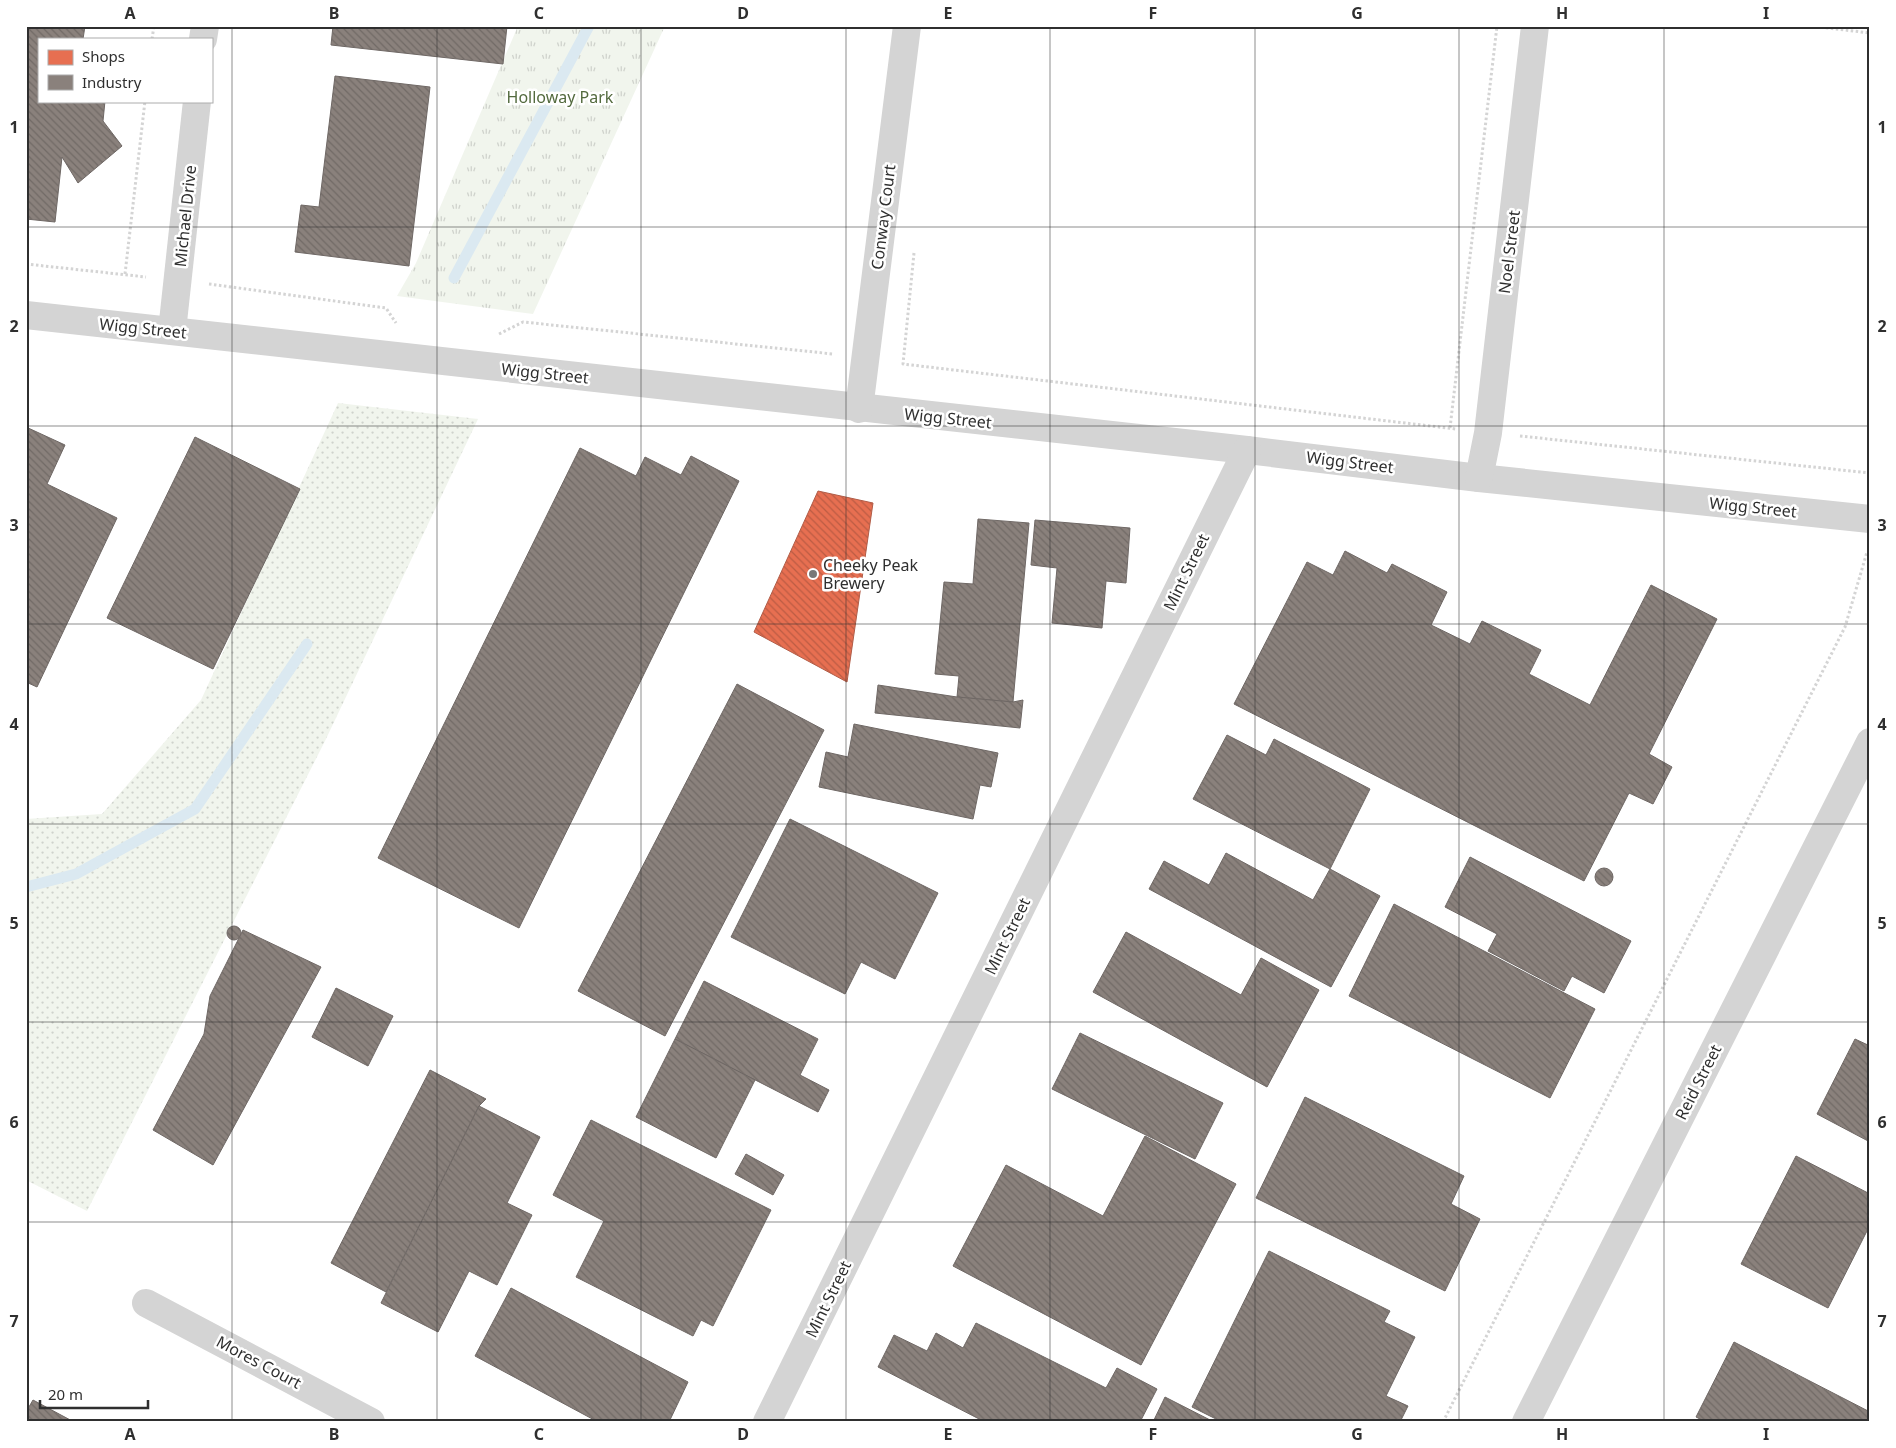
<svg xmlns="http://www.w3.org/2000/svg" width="1896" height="1448" font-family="'Noto Sans',sans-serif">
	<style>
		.grass { fill: url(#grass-dots) }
		.park { fill: url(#park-tufts) }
		.shops { fill: url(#shops-back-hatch); stroke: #b05c47 }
		.industry { fill: url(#industry-back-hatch); stroke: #6f6865 }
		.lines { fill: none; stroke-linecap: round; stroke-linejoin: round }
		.stream { stroke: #dbe9f1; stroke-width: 11 }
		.path { stroke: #d4d4d4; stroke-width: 3; stroke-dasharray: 2.5 2.5; stroke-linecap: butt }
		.minor { stroke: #d4d4d4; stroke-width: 28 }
		.grid { fill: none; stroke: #2f2f2f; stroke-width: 1; stroke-opacity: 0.55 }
		.poi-dot { fill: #787878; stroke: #fff; stroke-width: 2 }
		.labels { text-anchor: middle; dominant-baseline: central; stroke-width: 5; stroke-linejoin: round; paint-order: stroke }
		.park-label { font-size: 16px; fill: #536a3e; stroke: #fff }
		.street-label { font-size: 16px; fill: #2f2f2f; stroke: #fff }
		.poi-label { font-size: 16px; fill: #2f2f2f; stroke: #fff; text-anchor: start }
		.neatline { fill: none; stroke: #2f2f2f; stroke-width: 2 }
		.grid-label { font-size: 16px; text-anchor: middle; font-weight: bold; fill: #2f2f2f }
	</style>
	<defs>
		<pattern id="grass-dots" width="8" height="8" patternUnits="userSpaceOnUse" patternTransform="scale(1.25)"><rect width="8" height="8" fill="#f1f5ed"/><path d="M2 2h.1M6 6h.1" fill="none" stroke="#cfd2cc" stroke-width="1.8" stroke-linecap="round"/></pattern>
		<pattern id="park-tufts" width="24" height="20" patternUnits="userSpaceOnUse" patternTransform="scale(1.25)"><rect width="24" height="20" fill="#f1f5ed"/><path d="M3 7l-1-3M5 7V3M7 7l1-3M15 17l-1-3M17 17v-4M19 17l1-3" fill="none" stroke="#cfd2cc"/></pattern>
		<pattern id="shops-back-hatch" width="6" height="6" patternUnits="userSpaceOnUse" patternTransform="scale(1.25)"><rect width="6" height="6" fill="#e76f51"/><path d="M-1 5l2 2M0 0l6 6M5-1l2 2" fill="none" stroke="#bc5c44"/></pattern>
		<pattern id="industry-back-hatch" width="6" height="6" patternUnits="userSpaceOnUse" patternTransform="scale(1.25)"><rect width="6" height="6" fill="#8a817c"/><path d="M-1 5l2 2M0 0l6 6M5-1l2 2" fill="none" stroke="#716a66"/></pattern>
	</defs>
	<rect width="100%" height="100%" fill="#fff"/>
	<polygon class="grass" points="338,403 478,419 325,741 87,1211 26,1180 26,819 102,814 201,700"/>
	<polygon class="park" points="518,26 665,26 533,314 397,296 416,263"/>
	<polygon class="shops" points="818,491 873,503 847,682 754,632"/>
	<g class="industry">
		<polygon points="26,26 85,26 83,39 39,39 39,101 105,101 103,121 122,146 78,183 62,157 55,222 26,219"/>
		<polygon points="333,26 507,26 503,64 331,45"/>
		<polygon points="335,76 430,87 409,266 295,252 301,205 319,207"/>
		<polygon points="26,427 65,445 47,484 117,518 37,687 26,682"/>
		<polygon points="195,437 300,489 213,669 107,618"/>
		<polygon points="580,448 636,476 645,457 681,475 691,456 739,481 519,928 378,858"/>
		<polygon points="978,519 1029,523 1013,702 957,697 959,676 935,674 944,582 973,584"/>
		<polygon points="1035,520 1130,528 1126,583 1106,581 1102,628 1052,623 1057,568 1031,565"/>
		<polygon points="1345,551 1387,573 1392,564 1447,592 1431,625 1470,644 1482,621 1541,650 1529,674 1590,705 1651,585 1717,619 1649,754 1672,767 1653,804 1629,793 1584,881 1234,704 1307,562 1333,575"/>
		<polygon points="737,684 824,730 665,1036 578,991"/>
		<polygon points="878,685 957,697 1013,702 1023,700 1020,728 875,713"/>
		<polygon points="854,724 998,753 991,787 980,785 973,819 819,787 826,752 848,757"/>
		<polygon points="1227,735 1266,755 1274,739 1370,789 1330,869 1193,799"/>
		<polygon points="790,819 938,893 895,979 861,962 845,994 731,937"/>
		<polygon points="1226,853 1313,900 1330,869 1380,896 1331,987 1149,889 1164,861 1209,885"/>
		<polygon points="1470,857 1631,941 1604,993 1572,976 1564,991 1488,951 1497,934 1445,907"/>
		<circle cx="1604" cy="877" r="9"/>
		<polygon points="1394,904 1595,1009 1550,1098 1349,996"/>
		<circle cx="234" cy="933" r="7"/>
		<polygon points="243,930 321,967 213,1165 153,1130 204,1034 210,996"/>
		<polygon points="1126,932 1241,995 1261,958 1319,990 1267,1087 1093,992"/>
		<polygon points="704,981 818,1039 800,1075 829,1090 818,1112 675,1039"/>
		<polygon points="336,988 393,1016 368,1066 312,1037"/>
		<polygon points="1080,1033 1223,1103 1195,1159 1052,1089"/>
		<polygon points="675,1039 755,1080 716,1158 636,1117"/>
		<polygon points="1855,1039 1870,1046 1870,1142 1817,1114"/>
		<polygon points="430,1070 486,1099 479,1106 386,1292 331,1263"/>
		<polygon points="1305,1097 1464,1176 1451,1204 1480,1219 1445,1291 1256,1198"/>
		<polygon points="479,1106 540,1137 507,1203 532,1215 497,1285 469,1271 438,1332 381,1303"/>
		<polygon points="591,1120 771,1210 713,1326 701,1320 693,1336 576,1277 604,1221 553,1195"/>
		<polygon points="1145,1136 1236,1184 1141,1365 953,1266 1006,1165 1103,1216"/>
		<polygon points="746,1154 784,1175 773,1195 735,1174"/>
		<polygon points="1796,1156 1870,1194 1870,1225 1828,1308 1741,1264"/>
		<polygon points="1269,1251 1390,1311 1384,1322 1415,1337 1386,1396 1408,1406 1400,1422 1222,1422 1192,1407"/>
		<polygon points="511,1288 688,1382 669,1422 598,1422 475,1356"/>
		<polygon points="976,1323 1106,1388 1117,1368 1157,1389 1140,1422 985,1422 878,1367 894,1335 927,1351 936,1333 963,1348"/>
		<polygon points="1734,1342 1870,1412 1870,1422 1706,1422 1696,1417"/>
		<polygon points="1165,1397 1214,1422 1153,1422"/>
		<polygon points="33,1400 74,1422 26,1422 26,1412"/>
	</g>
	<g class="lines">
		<g class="stream">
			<polyline points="454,278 589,26"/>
			<polyline points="26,887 76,874 195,809 307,644"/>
		</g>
		<g class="path">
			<polyline points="1811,26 1870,33"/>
			<polyline points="152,39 154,26"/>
			<polyline points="914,253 903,364 1456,429"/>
			<polyline points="26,264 146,277"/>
			<polyline points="125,274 145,101"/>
			<polyline points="209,284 386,308 396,323"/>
			<polyline points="499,334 523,322 833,354"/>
			<polyline points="1450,428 1497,26"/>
			<polyline points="1520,436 1870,473"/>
			<polyline points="1443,1422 1845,627 1867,552"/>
		</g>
		<g class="minor">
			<polyline points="203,39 205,26"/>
			<polyline points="26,315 1247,450 1479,478 1870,519"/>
			<polyline points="172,331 197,101"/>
			<polyline points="859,409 907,26"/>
			<polyline points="1479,478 1488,433 1535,26"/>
			<polyline points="146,1303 371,1422"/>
			<polyline points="767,1422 1247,450"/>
			<polyline points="1526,1422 1870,742"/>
		</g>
	</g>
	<path class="grid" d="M232,26V1422M437,26V1422M641,26V1422M846,26V1422M1050,26V1422M1255,26V1422M1459,26V1422M1664,26V1422M26,227H1870M26,426H1870M26,624H1870M26,824H1870M26,1022H1870M26,1222H1870"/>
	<circle class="poi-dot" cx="813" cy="574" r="5"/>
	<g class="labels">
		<g class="park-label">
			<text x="560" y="97">Holloway Park</text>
		</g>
		<g class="street-label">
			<text transform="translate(185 216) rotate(-84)">Michael Drive</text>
			<text transform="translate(883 217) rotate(-83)">Conway Court</text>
			<text transform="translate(1509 252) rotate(-83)">Noel Street</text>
			<text transform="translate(143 328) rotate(6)">Wigg Street</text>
			<text transform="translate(545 373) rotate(6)">Wigg Street</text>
			<text transform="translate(948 418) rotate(6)">Wigg Street</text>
			<text transform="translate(1350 462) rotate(7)">Wigg Street</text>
			<text transform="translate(1753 507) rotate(6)">Wigg Street</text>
			<text transform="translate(1186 572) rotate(-64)">Mint Street</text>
			<text transform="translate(1007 936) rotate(-64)">Mint Street</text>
			<text transform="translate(1698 1082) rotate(-63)">Reid Street</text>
			<text transform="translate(828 1299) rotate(-64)">Mint Street</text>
			<text transform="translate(259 1362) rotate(28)">Mores Court</text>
		</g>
		<g class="poi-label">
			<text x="823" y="565">Cheeky Peak<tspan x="823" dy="18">Brewery</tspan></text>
		</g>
	</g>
	<rect width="1896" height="1448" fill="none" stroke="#ffffff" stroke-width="55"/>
	<rect x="38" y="38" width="175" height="65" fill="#ffffff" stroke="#acacac"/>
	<rect x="48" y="50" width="25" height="15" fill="#e76f51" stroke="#acacac"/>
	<text x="82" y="62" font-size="15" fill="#2f2f2f">Shops</text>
	<rect x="48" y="75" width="25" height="15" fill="#8a817c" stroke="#acacac"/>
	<text x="82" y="88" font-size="15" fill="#2f2f2f">Industry</text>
	<path d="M40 1400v8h108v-8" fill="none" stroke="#2f2f2f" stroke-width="2.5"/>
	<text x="48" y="1400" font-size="15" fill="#2f2f2f" stroke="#ffffff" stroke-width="4" paint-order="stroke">20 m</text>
	<rect x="28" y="28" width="1840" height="1392" class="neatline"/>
	<g class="grid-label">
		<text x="130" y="19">A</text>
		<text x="334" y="19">B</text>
		<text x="539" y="19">C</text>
		<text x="743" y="19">D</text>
		<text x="948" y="19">E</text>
		<text x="1153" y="19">F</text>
		<text x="1357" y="19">G</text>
		<text x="1562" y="19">H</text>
		<text x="1766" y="19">I</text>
		<text x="14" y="133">1</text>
		<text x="1882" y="133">1</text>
		<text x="14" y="332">2</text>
		<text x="1882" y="332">2</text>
		<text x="14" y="531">3</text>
		<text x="1882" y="531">3</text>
		<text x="14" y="730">4</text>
		<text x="1882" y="730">4</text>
		<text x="14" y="929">5</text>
		<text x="1882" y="929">5</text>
		<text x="14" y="1128">6</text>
		<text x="1882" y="1128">6</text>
		<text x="14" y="1327">7</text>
		<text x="1882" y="1327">7</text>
		<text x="130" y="1440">A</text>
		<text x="334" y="1440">B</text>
		<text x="539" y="1440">C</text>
		<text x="743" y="1440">D</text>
		<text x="948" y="1440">E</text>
		<text x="1153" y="1440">F</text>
		<text x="1357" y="1440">G</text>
		<text x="1562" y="1440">H</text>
		<text x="1766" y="1440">I</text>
	</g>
</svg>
